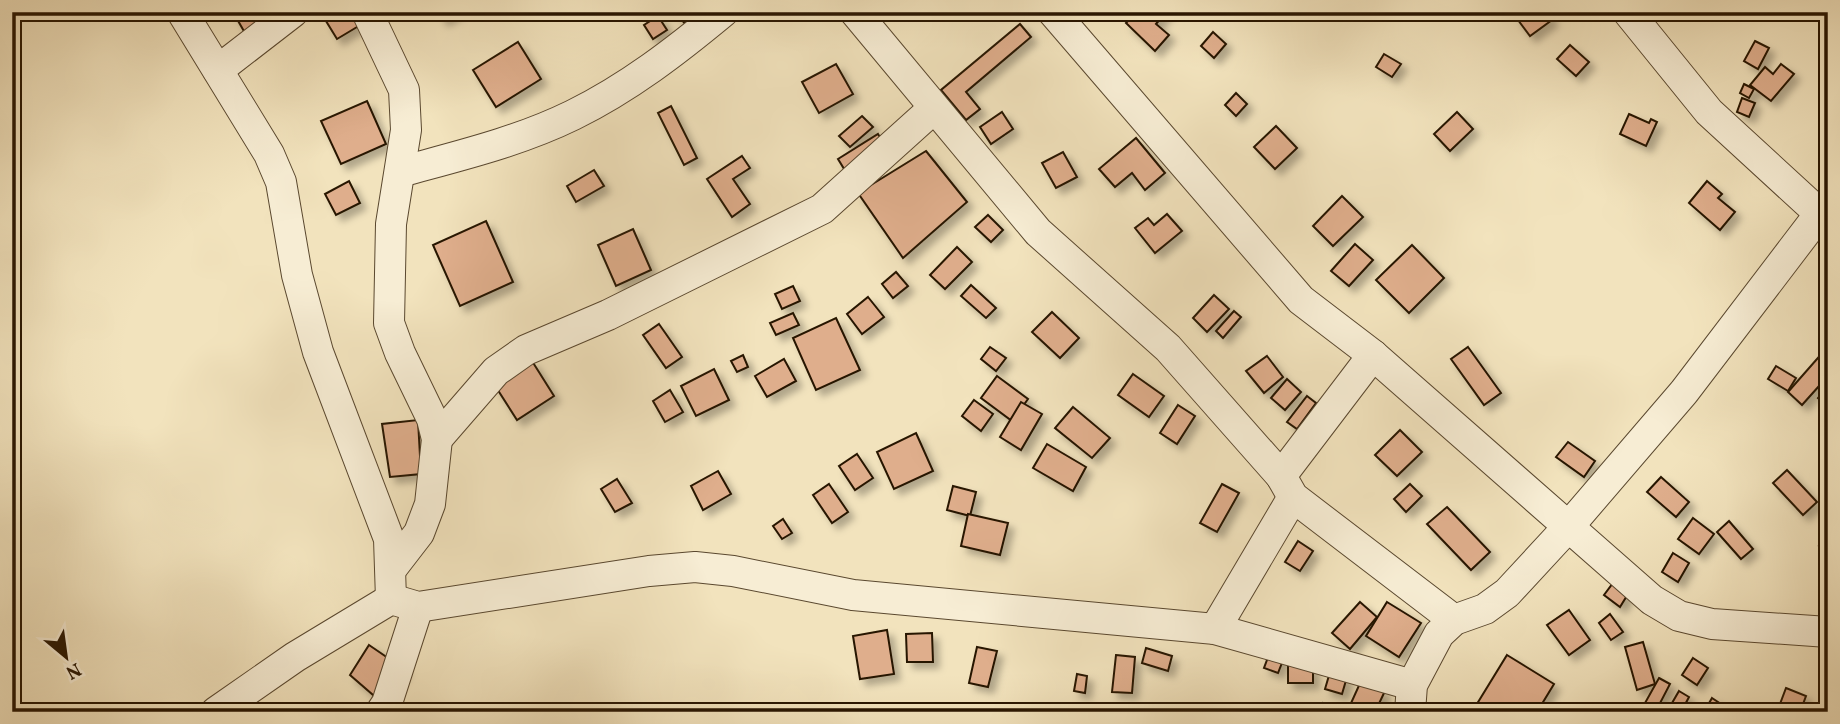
<svg xmlns="http://www.w3.org/2000/svg" width="1840" height="724" font-family="Vollkorn,serif">
	<style>
		.building { fill: #dfae8c; stroke: #281500; stroke-width: 2; filter: url(#shadow) }
		.lines { fill: none; stroke-linecap: round; stroke-linejoin: round }
		.street-casing { stroke: #5a482f; stroke-width: 32 }
		.street { stroke: #f7edd4; stroke-width: 30 }
	</style>
	<defs>
		<filter id="shadow"><feDropShadow dx="6" dy="6" stdDeviation="3.5" flood-color="#0004"/></filter>
	</defs>
	<rect width="100%" height="100%" fill="#f2e3bd"/>
	<filter id="stains"><feTurbulence type="fractalNoise" baseFrequency=".00286" numOctaves="4"/><feColorMatrix values="0 0 0 0 .2 0 0 0 0 .09 0 0 0 0 .02 0 0 0 .5 -.17"/></filter>
	<radialGradient id="worn" r=".72"><stop offset=".6" stop-color="#630" stop-opacity="0"/><stop offset="1" stop-color="#630" stop-opacity=".3"/></radialGradient>
	<g class="building">
		<polygon points="233,12 275,12 249,40"/>
		<polygon points="341,12 355,12 362,24 337,39 326,21"/>
		<polygon points="438,12 457,12 442,20"/>
		<polygon points="675,12 703,12 687,26"/>
		<polygon points="1136,12 1166,12 1156,24 1169,35 1155,51 1126,23"/>
		<polygon points="1520,12 1547,12 1552,20 1530,36 1515,16"/>
		<polygon points="658,16 667,30 653,39 644,25"/>
		<polygon points="1020,24 1031,37 966,92 980,109 966,120 941,90"/>
		<polygon points="1213,32 1226,44 1214,58 1201,46"/>
		<polygon points="1755,41 1769,48 1758,69 1744,61"/>
		<polygon points="518,42 541,79 496,107 473,70"/>
		<polygon points="1570,45 1589,62 1576,76 1557,59"/>
		<polygon points="1384,54 1401,64 1392,77 1376,67"/>
		<polygon points="836,64 853,94 819,113 802,82"/>
		<polygon points="1781,64 1794,74 1771,101 1750,85 1765,67 1773,74"/>
		<polygon points="1744,84 1754,89 1749,98 1740,93"/>
		<polygon points="1236,93 1247,104 1236,116 1225,105"/>
		<polygon points="1742,98 1755,103 1749,117 1737,112"/>
		<polygon points="367,101 386,144 341,164 321,121"/>
		<polygon points="671,106 697,158 684,165 658,113"/>
		<polygon points="1002,112 1013,129 991,144 980,127"/>
		<polygon points="1457,112 1473,129 1450,151 1434,134"/>
		<polygon points="1629,114 1649,123 1651,119 1657,122 1646,146 1620,134"/>
		<polygon points="862,116 873,127 850,147 839,136"/>
		<polygon points="1276,126 1297,148 1275,169 1254,147"/>
		<polygon points="878,134 886,147 846,172 838,159"/>
		<polygon points="1136,138 1165,173 1145,190 1132,173 1115,187 1099,169"/>
		<polygon points="926,151 967,202 903,258 858,193"/>
		<polygon points="1063,152 1077,177 1056,188 1042,163"/>
		<polygon points="742,156 750,168 733,179 750,204 732,217 707,179"/>
		<polygon points="594,170 604,186 576,202 567,186"/>
		<polygon points="349,181 360,203 336,215 325,194"/>
		<polygon points="1707,181 1722,194 1718,198 1735,212 1720,230 1689,203"/>
		<polygon points="1342,196 1363,217 1333,246 1313,226"/>
		<polygon points="1167,214 1182,231 1155,253 1135,228 1148,218 1154,225"/>
		<polygon points="988,215 1003,230 991,242 975,227"/>
		<polygon points="486,221 513,282 460,306 433,245"/>
		<polygon points="633,229 651,270 616,286 598,245"/>
		<polygon points="1355,244 1373,260 1349,286 1331,271"/>
		<polygon points="1412,245 1444,278 1409,313 1376,280"/>
		<polygon points="957,247 972,262 945,289 930,275"/>
		<polygon points="896,272 908,286 893,298 882,284"/>
		<polygon points="971,285 996,308 986,318 961,296"/>
		<polygon points="793,286 800,301 782,309 775,294"/>
		<polygon points="1214,295 1229,309 1207,332 1193,318"/>
		<polygon points="868,297 884,317 862,334 847,314"/>
		<polygon points="1234,311 1241,317 1223,338 1216,331"/>
		<polygon points="1052,312 1079,338 1060,358 1032,332"/>
		<polygon points="793,313 799,325 776,335 770,323"/>
		<polygon points="836,318 860,370 816,390 793,338"/>
		<polygon points="659,324 682,357 666,368 643,335"/>
		<polygon points="990,347 1006,358 996,371 981,359"/>
		<polygon points="1468,347 1501,393 1484,405 1451,359"/>
		<polygon points="1824,351 1828,355 1828,376 1802,405 1788,392"/>
		<polygon points="743,355 748,367 737,372 731,361"/>
		<polygon points="1267,356 1283,377 1264,393 1246,371"/>
		<polygon points="784,359 796,381 767,397 755,376"/>
		<polygon points="532,361 554,396 517,420 494,384"/>
		<polygon points="1776,366 1796,378 1788,391 1768,379"/>
		<polygon points="714,369 729,400 696,416 681,386"/>
		<polygon points="1133,374 1164,396 1149,417 1118,395"/>
		<polygon points="997,376 1028,399 1012,421 981,398"/>
		<polygon points="1287,379 1301,392 1285,410 1271,398"/>
		<polygon points="1828,386 1828,406 1818,398"/>
		<polygon points="670,390 683,412 665,422 653,401"/>
		<polygon points="1307,396 1316,403 1297,429 1287,422"/>
		<polygon points="974,400 993,414 981,431 962,416"/>
		<polygon points="1021,402 1042,414 1021,450 1000,437"/>
		<polygon points="1178,405 1195,416 1177,444 1160,433"/>
		<polygon points="1073,407 1110,438 1092,458 1055,428"/>
		<polygon points="418,420 421,474 390,477 382,424"/>
		<polygon points="1400,430 1422,452 1397,476 1375,455"/>
		<polygon points="916,433 933,471 894,489 877,452"/>
		<polygon points="1568,442 1595,461 1584,477 1556,457"/>
		<polygon points="1047,444 1086,467 1073,491 1033,468"/>
		<polygon points="857,454 873,478 855,490 839,466"/>
		<polygon points="1787,470 1817,502 1803,515 1773,483"/>
		<polygon points="718,471 731,494 703,510 691,486"/>
		<polygon points="1661,477 1689,502 1676,517 1647,492"/>
		<polygon points="617,479 632,503 615,512 601,489"/>
		<polygon points="829,484 848,512 832,523 813,495"/>
		<polygon points="1222,484 1239,493 1217,532 1200,523"/>
		<polygon points="1410,484 1422,496 1406,512 1394,499"/>
		<polygon points="953,486 976,492 970,516 947,510"/>
		<polygon points="1447,507 1490,552 1471,570 1427,524"/>
		<polygon points="968,514 1008,523 1000,555 961,546"/>
		<polygon points="1693,518 1714,534 1699,554 1678,539"/>
		<polygon points="783,519 792,533 782,539 773,526"/>
		<polygon points="1729,521 1753,549 1741,559 1717,532"/>
		<polygon points="1298,541 1313,551 1300,571 1285,562"/>
		<polygon points="1828,541 1828,560 1819,546"/>
		<polygon points="1673,553 1689,563 1678,582 1662,572"/>
		<polygon points="1613,583 1628,594 1620,607 1604,595"/>
		<polygon points="1360,602 1377,617 1350,649 1332,633"/>
		<polygon points="1387,602 1421,623 1399,657 1366,636"/>
		<polygon points="1569,610 1590,640 1569,655 1547,625"/>
		<polygon points="1610,614 1623,632 1611,640 1599,623"/>
		<polygon points="887,630 894,674 860,679 853,636"/>
		<polygon points="932,633 933,662 907,662 906,634"/>
		<polygon points="1643,642 1655,684 1637,690 1625,647"/>
		<polygon points="1273,644 1287,650 1278,673 1264,668"/>
		<polygon points="369,645 404,669 380,701 350,675"/>
		<polygon points="977,647 997,651 988,687 969,683"/>
		<polygon points="1146,648 1172,656 1168,671 1142,663"/>
		<polygon points="1116,655 1135,657 1132,693 1112,692"/>
		<polygon points="1507,655 1554,684 1537,712 1472,712"/>
		<polygon points="1693,658 1708,668 1697,685 1682,675"/>
		<rect x="1288" y="665" width="25" height="18"/>
		<polygon points="1330,672 1347,677 1342,694 1325,689"/>
		<polygon points="1077,674 1087,676 1085,693 1074,691"/>
		<polygon points="1659,678 1670,684 1657,709 1645,703"/>
		<polygon points="1361,681 1385,691 1375,712 1347,712"/>
		<polygon points="1786,688 1806,696 1800,712 1777,712"/>
		<polygon points="1679,691 1689,697 1681,712 1671,712 1668,710"/>
		<polygon points="1712,698 1721,704 1716,712 1704,712"/>
		<polygon points="1323,703 1340,710 1340,712 1319,712"/>
	</g>
	<g class="lines">
		<g class="street-casing">
			<g id="street">
				<polyline points="182,12 269,154 281,182 297,275 318,352 389,539 391,599"/>
				<polyline points="367,12 404,90 406,130 391,224 389,323 400,353 432,419 437,439 430,504 419,533 392,568"/>
				<polyline points="855,12 1038,232 1168,348 1281,476 1293,497 1454,620"/>
				<polyline points="1053,12 1301,300 1373,355 1652,600 1679,616 1712,624 1828,632"/>
				<polyline points="1628,12 1709,112 1819,213"/>
				<polyline points="218,70 293,12"/>
				<path d="M400,172C458,156 518,142 573,115C628,88 676,51 723,12"/>
				<polyline points="437,439 496,371 526,350 608,315 822,209 933,109"/>
				<polyline points="1281,476 1373,355"/>
				<polyline points="1215,629 1293,497"/>
				<polyline points="216,712 295,657 391,599 418,607 649,571 695,567 733,571 853,595 1215,629 1412,685"/>
				<polyline points="381,712 387,703 418,607"/>
				<polyline points="1410,712 1412,685 1439,634 1454,620 1485,609 1507,593 1569,526 1684,392 1828,203"/>
			</g>
		</g>
		<use href="#street" class="street"/>
	</g>
	<rect width="1840" height="724" fill="none" stroke="#f2e3bd" stroke-width="42"/>
	<rect x="14" y="14" width="1812" height="696" fill="none" stroke="#281500" stroke-width="3.5"/>
	<rect x="21" y="21" width="1798" height="682" fill="none" stroke="#281500" stroke-width="2"/>
	<g transform="translate(66 657) rotate(151)" stroke="#f7edd4" stroke-width="5" paint-order="stroke">
	<path d="M0-5L12 26L0 18L-12 26Z" fill="#281500"/>
	<text y="-10" font-size="19" font-weight="bold" text-anchor="middle" fill="#281500">N</text>
	</g>
	<rect width="100%" height="100%" filter="url(#stains)"/>
	<rect width="100%" height="100%" fill="url(#worn)"/>
</svg>
